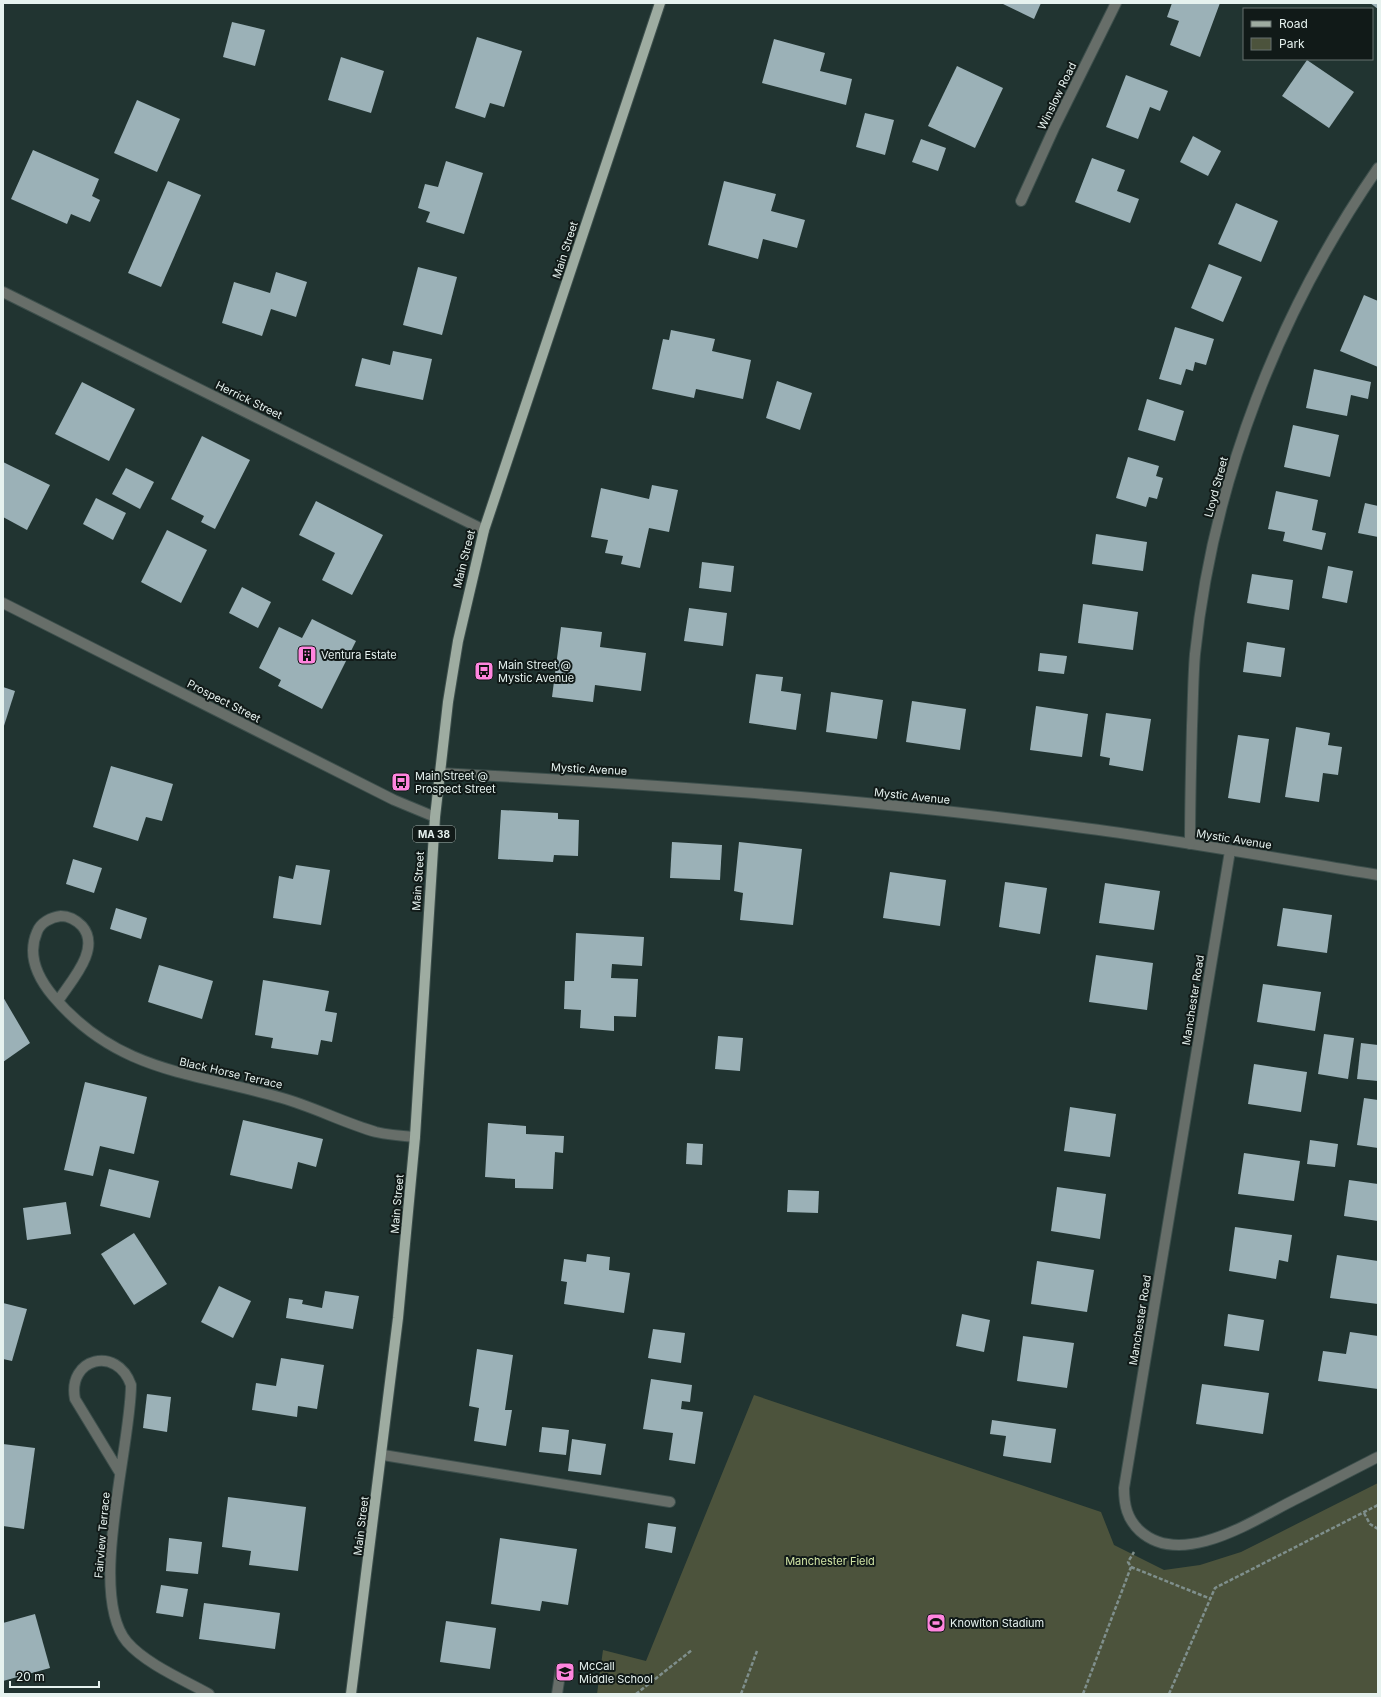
<svg xmlns="http://www.w3.org/2000/svg" width="1381" height="1697" font-family="Inter,sans-serif">
	<style>
		.green { fill: #4c533c }
		.building { fill: #9bb1b7 }
		.lines { fill: none; stroke-linecap: round; stroke-linejoin: round }
		.lane-casing { stroke: #3d4f4c; stroke-width: 12 }
		.street-casing { stroke: #3d4f4c; stroke-width: 12 }
		.primary-casing { stroke: #3d4f4c; stroke-width: 12 }
		.path { stroke: #7f8f8c; stroke-width: 2.5; stroke-dasharray: 4 2; stroke-linecap: butt }
		.lane { stroke: #676e69; stroke-width: 10 }
		.street { stroke: #676e69; stroke-width: 10 }
		.primary { stroke: #9eaca1; stroke-width: 10 }
		.labels { text-anchor: middle; dominant-baseline: central; stroke-width: 4; stroke-linejoin: round; paint-order: stroke }
		.shield { fill: #111a18; stroke: #a6b1ae; stroke-width: 1 }
		.shield-label { font-size: 10px; font-weight: bold; fill: #e6f2ef }
		.street-label { font-size: 11px; fill: #e6f2ef; stroke: #111a18 }
		.poi-label { font-size: 11px; fill: #e6f2ef; stroke: #111a18; text-anchor: start }
		.park-label { font-size: 11px; fill: #d1e4a5; stroke: #111a18 }
	</style>
	<rect width="100%" height="100%" fill="#213431"/>
	<polygon class="green" points="754,1395 1101,1512 1114,1545 1164,1570 1200,1565 1241,1552 1378,1483 1378,1694 597,1694 603,1650 646,1661"/>
	<g class="building">
		<polygon points="1001,3 1041,3 1034,19"/>
		<polygon points="1172,3 1220,3 1200,57 1170,45 1179,21 1167,17"/>
		<polygon points="1370,3 1378,3 1378,9"/>
		<polygon points="232,22 265,30 255,66 223,57"/>
		<polygon points="477,37 522,51 504,107 490,103 485,118 455,108"/>
		<polygon points="774,39 825,53 820,71 852,79 846,105 762,83"/>
		<polygon points="341,57 384,71 371,113 328,100"/>
		<polygon points="1307,60 1354,92 1329,128 1282,96"/>
		<polygon points="957,66 1003,88 975,148 928,126"/>
		<polygon points="1126,75 1168,91 1160,111 1150,107 1138,139 1106,127"/>
		<polygon points="137,100 180,119 157,172 114,153"/>
		<polygon points="865,113 894,120 885,155 856,147"/>
		<polygon points="1193,136 1221,151 1208,176 1180,162"/>
		<polygon points="921,139 946,148 938,171 912,162"/>
		<polygon points="33,150 99,179 92,196 100,200 90,222 71,214 67,224 11,199"/>
		<polygon points="1092,158 1125,170 1117,191 1139,199 1130,223 1075,202"/>
		<polygon points="446,161 483,173 464,234 426,222 430,212 418,208 425,184 438,187"/>
		<polygon points="168,181 201,195 161,287 128,273"/>
		<polygon points="724,181 776,194 771,211 805,220 797,248 763,239 758,259 708,245"/>
		<polygon points="1236,203 1278,221 1261,262 1218,244"/>
		<polygon points="1209,264 1242,277 1223,322 1191,308"/>
		<polygon points="418,267 457,277 442,335 403,325"/>
		<polygon points="276,272 307,282 296,317 271,309 262,336 222,323 234,282 270,293"/>
		<polygon points="1364,295 1378,301 1378,367 1340,351"/>
		<polygon points="1175,327 1214,339 1206,365 1195,362 1193,371 1186,369 1181,385 1159,379"/>
		<polygon points="671,330 715,339 712,351 751,360 743,399 696,389 694,398 652,389 663,339 669,340"/>
		<polygon points="393,351 432,359 423,400 355,386 362,358 390,365"/>
		<polygon points="1314,369 1371,382 1368,399 1351,395 1347,416 1306,408"/>
		<polygon points="777,381 812,393 800,430 766,418"/>
		<polygon points="82,382 135,409 109,461 55,434"/>
		<polygon points="1147,399 1184,411 1175,441 1138,430"/>
		<polygon points="1293,425 1339,435 1330,477 1284,467"/>
		<polygon points="202,436 250,460 215,529 201,522 204,516 171,499"/>
		<polygon points="1128,457 1159,466 1156,476 1163,478 1157,499 1149,497 1146,507 1116,498"/>
		<polygon points="3,462 50,485 27,530 3,517"/>
		<polygon points="126,468 154,482 140,509 112,494"/>
		<polygon points="652,485 678,490 669,532 649,528 640,568 621,564 623,556 605,553 608,540 591,537 601,488 649,499"/>
		<polygon points="1276,491 1318,500 1312,530 1326,533 1322,550 1283,541 1285,532 1268,529"/>
		<polygon points="96,498 126,513 113,540 83,524"/>
		<polygon points="316,501 383,535 352,595 322,580 335,553 299,535"/>
		<polygon points="1365,503 1378,506 1378,537 1358,533"/>
		<polygon points="167,530 207,550 181,603 141,582"/>
		<polygon points="1096,534 1147,542 1143,571 1092,564"/>
		<polygon points="702,562 734,566 731,592 699,588"/>
		<polygon points="1328,566 1353,571 1347,603 1322,598"/>
		<polygon points="1252,574 1293,580 1289,610 1247,603"/>
		<polygon points="242,587 271,602 258,628 229,613"/>
		<polygon points="1083,604 1138,612 1133,650 1078,643"/>
		<polygon points="689,608 727,613 723,646 684,641"/>
		<polygon points="312,619 356,641 322,709 278,686 281,680 259,668 279,627 302,638"/>
		<polygon points="561,627 602,632 600,647 646,653 641,691 595,685 593,702 552,697"/>
		<polygon points="1247,642 1285,648 1281,677 1243,672"/>
		<polygon points="1040,653 1067,656 1064,674 1038,671"/>
		<polygon points="756,674 783,677 781,691 801,694 796,730 749,723"/>
		<polygon points="3,687 15,691 3,729"/>
		<polygon points="831,692 883,700 877,739 826,732"/>
		<polygon points="912,701 966,709 960,750 906,742"/>
		<polygon points="1036,706 1088,714 1082,757 1030,750"/>
		<polygon points="1106,713 1151,719 1143,771 1109,765 1110,758 1100,756"/>
		<polygon points="1296,727 1330,733 1328,745 1342,747 1338,775 1323,773 1319,802 1285,797"/>
		<polygon points="1238,735 1269,739 1260,803 1228,798"/>
		<polygon points="111,766 173,784 162,821 146,817 138,841 93,827"/>
		<polygon points="501,810 558,813 558,819 579,820 578,856 554,855 553,862 498,859"/>
		<polygon points="672,842 722,845 720,880 670,878"/>
		<polygon points="739,842 802,849 793,925 740,920 743,893 734,891"/>
		<polygon points="73,859 102,868 94,893 66,884"/>
		<polygon points="296,865 330,870 321,925 273,918 279,876 293,879"/>
		<polygon points="890,872 946,880 940,926 883,918"/>
		<polygon points="1005,882 1047,888 1040,934 999,927"/>
		<polygon points="1105,883 1160,891 1154,930 1099,923"/>
		<polygon points="116,908 147,918 141,939 110,929"/>
		<polygon points="1283,908 1332,915 1327,953 1277,946"/>
		<polygon points="576,933 644,937 642,966 612,964 611,978 638,979 636,1017 614,1016 614,1031 580,1028 581,1010 564,1009 565,981 574,981"/>
		<polygon points="1096,955 1153,963 1147,1010 1089,1002"/>
		<polygon points="159,965 213,981 202,1019 148,1002"/>
		<polygon points="263,980 329,991 325,1011 337,1013 332,1042 321,1040 318,1055 271,1048 273,1038 255,1035"/>
		<polygon points="1263,984 1321,992 1315,1031 1257,1022"/>
		<polygon points="3,997 30,1043 3,1062"/>
		<polygon points="1324,1034 1354,1038 1348,1079 1318,1074"/>
		<polygon points="718,1036 743,1038 740,1071 715,1069"/>
		<polygon points="1361,1043 1378,1045 1378,1081 1357,1079"/>
		<polygon points="1254,1064 1307,1072 1301,1112 1248,1104"/>
		<polygon points="85,1082 147,1097 134,1154 100,1146 93,1176 64,1170"/>
		<polygon points="1364,1098 1378,1100 1378,1148 1357,1145"/>
		<polygon points="1070,1107 1116,1114 1110,1157 1064,1151"/>
		<polygon points="243,1120 323,1139 316,1167 298,1162 292,1189 230,1175"/>
		<polygon points="488,1123 526,1126 526,1134 564,1136 563,1153 555,1152 553,1189 515,1188 515,1179 485,1177"/>
		<polygon points="1310,1140 1338,1144 1335,1167 1307,1164"/>
		<polygon points="687,1143 703,1144 702,1165 686,1164"/>
		<polygon points="1244,1153 1300,1161 1294,1201 1238,1194"/>
		<polygon points="109,1169 159,1181 150,1218 100,1206"/>
		<polygon points="1349,1180 1378,1184 1378,1221 1344,1216"/>
		<polygon points="1057,1187 1106,1194 1100,1239 1051,1231"/>
		<polygon points="788,1190 819,1191 818,1213 787,1212"/>
		<polygon points="66,1202 71,1234 27,1240 23,1208"/>
		<polygon points="1235,1227 1292,1235 1288,1262 1279,1260 1276,1279 1229,1271"/>
		<polygon points="134,1233 167,1284 134,1305 101,1254"/>
		<polygon points="587,1254 610,1257 609,1270 630,1273 624,1313 564,1304 567,1282 561,1281 564,1259 586,1262"/>
		<polygon points="1337,1255 1378,1261 1378,1304 1330,1298"/>
		<polygon points="1037,1261 1094,1270 1087,1312 1031,1304"/>
		<polygon points="219,1286 251,1301 233,1338 201,1322"/>
		<polygon points="325,1291 359,1296 353,1329 286,1318 289,1298 303,1300 302,1304 322,1308"/>
		<polygon points="3,1303 27,1309 12,1361 3,1359"/>
		<polygon points="962,1314 990,1320 984,1352 956,1346"/>
		<polygon points="1228,1314 1264,1320 1259,1351 1224,1346"/>
		<polygon points="653,1329 685,1333 681,1363 648,1358"/>
		<polygon points="1350,1332 1378,1336 1378,1389 1318,1381 1323,1351 1346,1354"/>
		<polygon points="1023,1336 1074,1343 1067,1388 1017,1381"/>
		<polygon points="477,1349 513,1355 505,1410 512,1410 506,1446 474,1441 479,1408 469,1406"/>
		<polygon points="281,1358 324,1365 317,1409 298,1406 297,1417 252,1410 256,1383 276,1386"/>
		<polygon points="651,1379 692,1385 690,1402 682,1401 681,1409 703,1412 695,1464 669,1460 673,1433 643,1429"/>
		<polygon points="1202,1384 1269,1393 1263,1434 1196,1424"/>
		<polygon points="147,1394 171,1397 167,1432 143,1428"/>
		<polygon points="992,1420 1056,1429 1051,1463 1003,1456 1006,1436 990,1434"/>
		<polygon points="542,1427 569,1430 566,1455 539,1452"/>
		<polygon points="572,1439 606,1444 601,1475 568,1471"/>
		<polygon points="3,1444 35,1448 24,1529 3,1526"/>
		<polygon points="228,1497 306,1507 298,1571 249,1565 251,1551 222,1547"/>
		<polygon points="648,1523 676,1527 672,1553 645,1548"/>
		<polygon points="169,1538 202,1542 198,1574 166,1571"/>
		<polygon points="500,1538 577,1549 568,1605 542,1601 540,1611 491,1604"/>
		<polygon points="161,1585 188,1589 183,1617 156,1613"/>
		<polygon points="204,1603 280,1613 275,1649 199,1639"/>
		<polygon points="35,1614 50,1668 3,1681 3,1623"/>
		<polygon points="446,1621 496,1628 490,1669 440,1662"/>
	</g>
	<g class="lines">
		<g class="lane-casing">
			<g id="lane">
				<polyline points="383,1455 670,1502"/>
				<polyline points="557,1694 561,1668"/>
			</g>
		</g>
		<g class="street-casing">
			<g id="street">
				<polyline points="1021,201 1055,126 1116,3"/>
				<polyline points="3,292 484,530"/>
				<polyline points="3,603 394,800 435,817"/>
				<path d="M440,773C650,784 860,798 1069,826C1172,839 1275,858 1378,875"/>
				<path d="M1190,844C1190,805 1191,765 1192,726C1193,702 1193,678 1195,654C1213,480 1279,311 1378,168"/>
				<path d="M1230,851L1124,1488C1124,1505 1127,1519 1140,1531C1182,1569 1254,1520 1294,1500C1322,1486 1350,1471 1378,1457"/>
				<path d="M58,1001C70,982 102,949 82,926C76,920 69,916 61,916C51,917 40,923 37,932C27,955 38,978 53,996C118,1073 193,1072 282,1098C314,1107 344,1123 376,1132C389,1135 402,1136 415,1137"/>
				<path d="M120,1473L75,1399C67,1358 117,1345 131,1385C131,1447 87,1594 127,1642C146,1664 184,1680 209,1694"/>
			</g>
		</g>
		<g class="primary-casing">
			<polyline id="primary" points="351,1694 398,1318 415,1137 435,817 448,702 458,641 484,530 660,3"/>
		</g>
		<g class="path">
			<polyline points="1364,1513 1370,1524 1378,1529"/>
			<polyline points="1131,1567 1211,1599"/>
			<polyline points="636,1694 692,1650"/>
			<polyline points="741,1694 757,1651"/>
			<polyline points="1083,1694 1131,1567 1128,1562 1134,1552"/>
			<polyline points="1169,1694 1215,1588 1378,1505"/>
		</g>
		<use href="#lane" class="lane"/>
		<use href="#street" class="street"/>
		<use href="#primary" class="primary"/>
	</g>
	<defs>
		<g id="building-square" transform="scale(1)"><rect x="-9" y="-9" width="18" height="18" rx="4" fill="#ff85de" stroke="#111a18"/><path d="M-4-6H4V6H1V3H-1V6H-4ZM-2.5-4.3h1.7v1.8h-1.7ZM.8-4.3h1.7v1.8H.8ZM-2.5-1h1.7V.8h-1.7ZM.8-1h1.7V.8H.8Z" fill="#111"/></g>
		<g id="bus-square" transform="scale(1)"><rect x="-9" y="-9" width="18" height="18" rx="4" fill="#ff85de" stroke="#111a18"/><path d="M-5-6H5V4H4V6H2V4H-2V6H-4V4H-5ZM-3.5-4V0h7V-4ZM-3.5 1.2v1.5H-2V1.2ZM2 1.2v1.5H3.5V1.2Z" fill="#111"/></g>
		<g id="stadium-square" transform="scale(1)"><rect x="-9" y="-9" width="18" height="18" rx="4" fill="#ff85de" stroke="#111a18"/><path d="M0-5a6.5 5 0 1 0 0 10a6.5 5 0 1 0 0-10ZM-3.5-1.8h7v3.6h-7Z" fill="#111"/></g>
		<g id="school-square" transform="scale(1)"><rect x="-9" y="-9" width="18" height="18" rx="4" fill="#ff85de" stroke="#111a18"/><path d="M0-5L7-2L0 1L-7-2ZM-4 1L0 2.5L4 1V4Q0 6-4 4Z" fill="#111"/></g>
	</defs>
	<g fill-rule="evenodd">
		<use href="#building-square" x="307" y="655"/>
		<use href="#bus-square" x="484" y="671"/>
		<use href="#bus-square" x="401" y="782"/>
		<use href="#stadium-square" x="936" y="1623"/>
		<use href="#school-square" x="565" y="1672"/>
	</g>
	<g class="labels">
		<rect class="shield" x="413" y="826" width="42" height="16" rx="3"/>
		<g class="shield-label">
			<text x="434" y="834">MA 38</text>
		</g>
		<g class="street-label">
			<text transform="translate(1057 96) rotate(-64)">Winslow Road</text>
			<text transform="translate(565 250) rotate(-72)">Main Street</text>
			<text transform="translate(249 400) rotate(26)">Herrick Street</text>
			<text transform="translate(1216 487) rotate(-75)">Lloyd Street</text>
			<text transform="translate(464 559) rotate(-76)">Main Street</text>
			<text transform="translate(224 701) rotate(27)">Prospect Street</text>
			<text transform="translate(589 769) rotate(3)">Mystic Avenue</text>
			<text transform="translate(912 796) rotate(6)">Mystic Avenue</text>
			<text transform="translate(1234 839) rotate(9)">Mystic Avenue</text>
			<text transform="translate(418 881) rotate(-86)">Main Street</text>
			<text transform="translate(1193 1000) rotate(-81)">Manchester Road</text>
			<text transform="translate(231 1073) rotate(13)">Black Horse Terrace</text>
			<text transform="translate(397 1204) rotate(-85)">Main Street</text>
			<text transform="translate(1140 1320) rotate(-81)">Manchester Road</text>
			<text transform="translate(361 1526) rotate(-83)">Main Street</text>
			<text transform="translate(102 1535) rotate(-85)">Fairview Terrace</text>
		</g>
		<g class="poi-label">
			<text x="321" y="655">Ventura Estate</text>
			<text x="498" y="665">Main Street @<tspan x="498" dy="13">Mystic Avenue</tspan></text>
			<text x="415" y="776">Main Street @<tspan x="415" dy="13">Prospect Street</tspan></text>
			<text x="950" y="1623">Knowlton Stadium</text>
			<text x="579" y="1666">McCall<tspan x="579" dy="13">Middle School</tspan></text>
		</g>
		<g class="park-label">
			<text x="830" y="1561">Manchester Field</text>
		</g>
	</g>
	<rect width="1381" height="1697" fill="none" stroke="#e6f2ef" stroke-width="8"/>
	<rect x="1243" y="8" width="130" height="52" fill="#111a18" stroke="#66706e"/>
	<rect x="1251" y="21" width="20" height="6" fill="#9eaca1" stroke="#66706e"/>
	<text x="1279" y="28" font-size="12" fill="#e6f2ef">Road</text>
	<rect x="1251" y="38" width="20" height="12" fill="#4c533c" stroke="#66706e"/>
	<text x="1279" y="48" font-size="12" fill="#e6f2ef">Park</text>
	<path d="M10 1681v6h89v-6" fill="none" stroke="#e6f2ef" stroke-width="2"/>
	<text x="16" y="1681" font-size="12" fill="#e6f2ef" stroke="#111a18" stroke-width="3" paint-order="stroke">20 m</text>
</svg>
